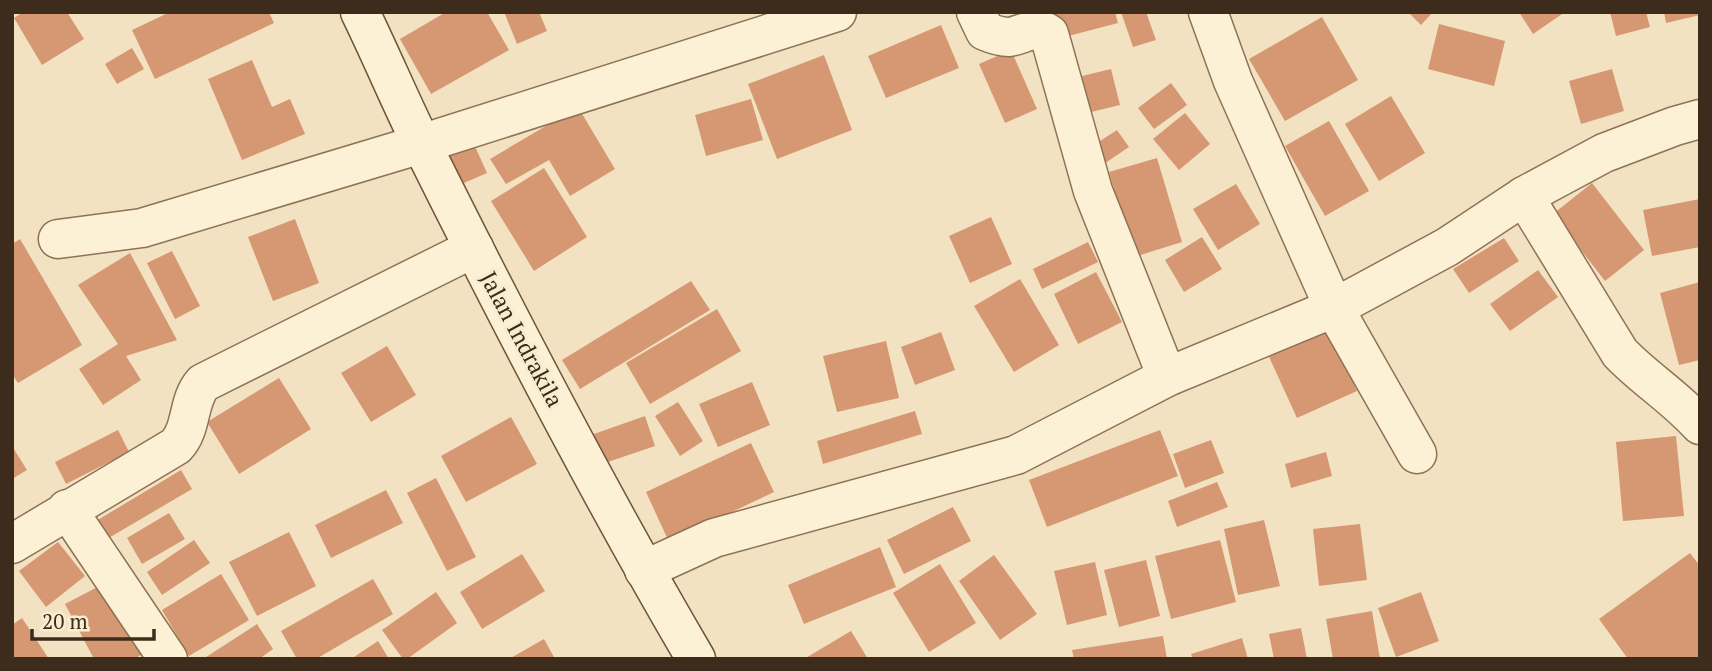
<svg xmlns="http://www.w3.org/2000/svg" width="1712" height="671" font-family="'PT Serif',serif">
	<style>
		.building { fill: #d59872 }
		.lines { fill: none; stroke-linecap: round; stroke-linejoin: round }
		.street-casing { stroke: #8f7256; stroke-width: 41 }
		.secondary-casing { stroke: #705339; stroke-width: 41 }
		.street { stroke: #fcf0d5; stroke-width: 38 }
		.secondary { stroke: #fcf0d5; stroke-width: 38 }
		.labels { text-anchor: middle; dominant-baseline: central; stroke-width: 6; stroke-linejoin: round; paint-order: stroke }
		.street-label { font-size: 23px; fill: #3d2b1c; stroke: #f9edd1 }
	</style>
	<rect width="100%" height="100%" fill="#f3e2c1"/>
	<g class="building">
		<polygon points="23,12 67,12 84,39 42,65 14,18"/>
		<polygon points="170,12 269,12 274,23 155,79 132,30"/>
		<polygon points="446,12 487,12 509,50 431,94 400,39"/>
		<polygon points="504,12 539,12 547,31 517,44"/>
		<polygon points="1049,12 1115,12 1118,23 1057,39"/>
		<polygon points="1121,12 1146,12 1156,40 1133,47"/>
		<polygon points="1408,12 1433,12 1421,25"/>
		<polygon points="1519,12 1565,12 1533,34"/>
		<polygon points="1610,12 1646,12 1650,27 1616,36"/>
		<polygon points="1664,12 1700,12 1700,15 1666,23"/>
		<polygon points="1322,17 1358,80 1285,121 1249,59"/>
		<polygon points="1439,24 1505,41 1494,86 1428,69"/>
		<polygon points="941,25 959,68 886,98 868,56"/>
		<polygon points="132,48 144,69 117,84 105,64"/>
		<polygon points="1011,50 1037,109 1005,123 979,64"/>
		<polygon points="824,55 852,130 777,159 748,84"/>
		<polygon points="252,60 272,107 290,99 305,134 242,160 208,79"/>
		<polygon points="1111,69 1120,105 1087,113 1078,77"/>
		<polygon points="1612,69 1624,111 1581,124 1569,81"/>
		<polygon points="1171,83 1187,105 1154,129 1138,108"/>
		<polygon points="1391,96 1425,153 1379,181 1345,124"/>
		<polygon points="751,99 763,140 706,156 695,115"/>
		<polygon points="578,107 615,169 570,196 549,160 506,184 490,159"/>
		<polygon points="1185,113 1210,144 1179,170 1153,139"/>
		<polygon points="1329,121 1369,191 1325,216 1285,146"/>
		<polygon points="1117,130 1129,147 1098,168 1086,150"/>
		<polygon points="473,142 487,173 457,186 443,155"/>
		<polygon points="1157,158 1182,242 1134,257 1109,172"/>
		<polygon points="544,168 587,237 534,271 491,201"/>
		<polygon points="1592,183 1644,250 1605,281 1553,214"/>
		<polygon points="1236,184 1260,224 1218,250 1193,209"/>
		<polygon points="1700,199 1700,247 1652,256 1643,210"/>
		<polygon points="991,217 1012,264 970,283 949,236"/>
		<polygon points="295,219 319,283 273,301 248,237"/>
		<polygon points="1202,237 1222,269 1184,292 1165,260"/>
		<polygon points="1504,238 1519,261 1469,293 1453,269"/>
		<polygon points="20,239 82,345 18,383 12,374 12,244"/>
		<polygon points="1088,242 1098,262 1042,289 1033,269"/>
		<polygon points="172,251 200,306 175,319 147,263"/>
		<polygon points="130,253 177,340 126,356 141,380 103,405 79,369 118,344 78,285"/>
		<polygon points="1538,270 1558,297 1510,331 1490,304"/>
		<polygon points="1096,272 1122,322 1078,344 1054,294"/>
		<polygon points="1020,279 1059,345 1014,372 974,306"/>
		<polygon points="691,281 710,310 580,389 562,360"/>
		<polygon points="1700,282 1700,360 1679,365 1660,293"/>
		<polygon points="717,309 741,351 650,404 626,363"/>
		<polygon points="1326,321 1357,391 1297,418 1265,348"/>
		<polygon points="941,332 955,370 915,385 901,347"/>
		<polygon points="886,341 899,398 837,412 823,356"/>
		<polygon points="387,346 416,395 371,422 341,373"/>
		<polygon points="279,378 311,429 239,474 207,422"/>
		<polygon points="752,382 770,425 718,447 699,404"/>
		<polygon points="678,402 703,441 680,456 655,416"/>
		<polygon points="915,411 922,434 823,464 817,441"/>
		<polygon points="645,416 655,446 602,464 591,435"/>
		<polygon points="511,417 537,464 466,502 441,456"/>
		<polygon points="118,430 129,452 66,484 55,462"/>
		<polygon points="1160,430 1178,476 1047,527 1029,480"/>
		<polygon points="1676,436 1684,516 1623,521 1616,442"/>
		<polygon points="1211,440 1224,473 1185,488 1173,454"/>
		<polygon points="751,443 774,492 669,542 646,492"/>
		<polygon points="12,446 27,470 12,479"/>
		<polygon points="1326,452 1332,476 1291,488 1285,464"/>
		<polygon points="181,470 192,489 107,539 96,521"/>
		<polygon points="436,478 476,557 447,571 407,493"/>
		<polygon points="1217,482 1228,507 1177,527 1168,501"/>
		<polygon points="386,490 403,523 331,558 315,525"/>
		<polygon points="953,507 971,541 904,574 887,540"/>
		<polygon points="169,513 185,539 142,564 127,538"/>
		<polygon points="1264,520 1280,586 1238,595 1224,529"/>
		<polygon points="1360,524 1367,580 1319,586 1313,529"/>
		<polygon points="289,532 316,586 257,616 229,562"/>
		<polygon points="194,540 210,563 162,595 147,572"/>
		<polygon points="1220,540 1236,602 1171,619 1155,556"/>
		<polygon points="58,542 85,576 46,607 19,571"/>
		<polygon points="880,547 896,587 804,624 788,585"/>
		<polygon points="1690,553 1700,566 1700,659 1628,659 1599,619"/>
		<polygon points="522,554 545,591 482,629 460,592"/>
		<polygon points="994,555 1037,614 1000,640 959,581"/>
		<polygon points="1146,560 1160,616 1119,627 1104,570"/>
		<polygon points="1095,562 1107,615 1067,625 1054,571"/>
		<polygon points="940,564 976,623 929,652 893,593"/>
		<polygon points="221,574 249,620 189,656 162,610"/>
		<polygon points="373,579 393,614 316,659 297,659 281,631"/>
		<polygon points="109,581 146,652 134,659 94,659 65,604"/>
		<polygon points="436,592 457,623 407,659 403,659 382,630"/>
		<polygon points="1421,592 1439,641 1396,657 1378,608"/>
		<polygon points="1372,611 1380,659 1333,659 1326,619"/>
		<polygon points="22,618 49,659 12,659 12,625"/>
		<polygon points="257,624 273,649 259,659 203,659"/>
		<polygon points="1301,628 1307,659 1274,659 1269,634"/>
		<polygon points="851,631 868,659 804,659"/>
		<polygon points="1163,636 1167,659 1074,659 1072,650"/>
		<polygon points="1242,638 1248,659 1193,659 1191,654"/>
		<polygon points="544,639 555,659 509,659"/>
		<polygon points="378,641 389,659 351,659"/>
	</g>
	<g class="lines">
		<g class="street-casing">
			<g id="street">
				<path d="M976,12L985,31C992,34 1001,37 1009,37C1024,35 1035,24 1049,34L1093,191L1167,377"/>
				<polyline points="1208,12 1233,81 1334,308 1447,247 1524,196 1604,153 1675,126 1700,119"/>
				<path d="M1524,196L1620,353C1645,379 1676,398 1700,425"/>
				<polyline points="58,239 142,228 421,144 837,12"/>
				<polyline points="67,509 168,659"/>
				<path d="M12,544L176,446C193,428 187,401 203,383L474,248"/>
				<polyline points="644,570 714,538 1016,455 1167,377 1334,308 1417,454"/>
			</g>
		</g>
		<g class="secondary-casing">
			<path id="secondary" d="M360,12C382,57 401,103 423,147C509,320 598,492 696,659"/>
		</g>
		<use href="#street" class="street"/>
		<use href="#secondary" class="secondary"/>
	</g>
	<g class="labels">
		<g class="street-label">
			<text transform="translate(522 339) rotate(62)">Jalan Indrakila</text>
		</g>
	</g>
	<rect width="1712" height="671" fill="none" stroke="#3d2b1c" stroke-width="28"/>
	<path d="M32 629v10h122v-10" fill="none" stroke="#3d2b1c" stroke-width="3.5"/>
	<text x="42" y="629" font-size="21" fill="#3d2b1c" stroke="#f9edd1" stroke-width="5" paint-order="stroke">20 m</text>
</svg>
